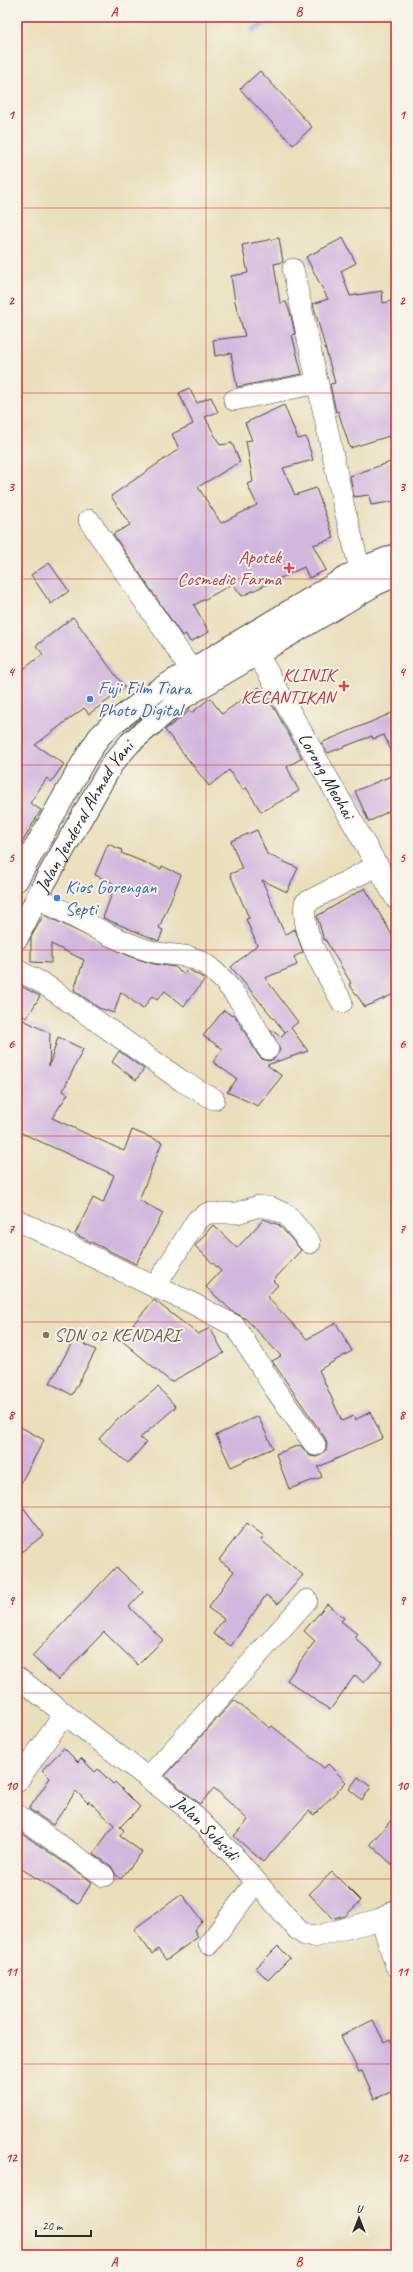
<svg xmlns="http://www.w3.org/2000/svg" width="413" height="2272" font-family="Caveat,sans-serif">
	<style>
		.lines { fill: none; stroke-linecap: round; stroke-linejoin: round }
		.stream { stroke: #7baee7; stroke-width: 5.5 }
		.building { fill: #d1b7de }
		.minor-casing { stroke: #484641; stroke-width: 22 }
		.highway-casing { stroke: #484641; stroke-width: 24 }
		.minor { stroke: #fff; stroke-width: 21 }
		.highway { stroke: #fff; stroke-width: 22 }
		.grid { fill: none; stroke: #d62828; stroke-width: 1; stroke-opacity: 0.55 }
		.health-dot { fill: #e0444e; stroke: #f7f3e8; stroke-width: 1.5 }
		.shop-dot { fill: #3f7fe0; stroke: #f7f3e8; stroke-width: 1.5 }
		.education-dot { fill: #8d6e63; stroke: #f7f3e8; stroke-width: 1.5 }
		.labels { text-anchor: middle; dominant-baseline: central; stroke-width: 4; stroke-linejoin: round; paint-order: stroke }
		.health-label { font-size: 19px; fill: #be3a42; stroke: #f7f3e8; text-anchor: end }
		.shop-label { font-size: 19px; fill: #366cbe; stroke: #f7f3e8; text-anchor: start }
		.street-label { font-size: 19px; fill: #2b2b2b; stroke: #f7f3e8 }
		.education-label { font-size: 19px; fill: #785e54; stroke: #f7f3e8; text-anchor: start }
		.neatline { fill: none; stroke: #d62828; stroke-width: 1.5 }
		.grid-label { font-size: 13px; text-anchor: middle; font-weight: bold; fill: #d62828 }
	</style>
	<rect width="100%" height="100%" fill="#f7f3e8"/>
	<filter id="ink" filterUnits="userSpaceOnUse"><feTurbulence type="fractalNoise" baseFrequency=".025" numOctaves="2"/><feDisplacementMap in="SourceGraphic" scale="8" xChannelSelector="R" yChannelSelector="G"/><feConvolveMatrix kernelMatrix="1 2 1 2 8 2 1 2 1" color-interpolation-filters="sRGB"/></filter>
	<filter id="wash" filterUnits="userSpaceOnUse"><feTurbulence type="fractalNoise" baseFrequency=".012" numOctaves="4" result="noise"/><feDisplacementMap in="SourceGraphic" scale="16" xChannelSelector="R" yChannelSelector="G"/><feGaussianBlur stdDeviation="0.9" result="paint"/><feColorMatrix in="noise" values="0 0 0 0 0 0 0 0 0 0 0 0 0 0 0 0 0 1.4 0 .05"/><feComposite in="paint" operator="in"/></filter>
	<g filter="url(#wash)">
		<rect width="100%" height="100%" fill="#e9dfbb"/>
		<g class="lines">
			<polyline class="stream" points="253,30 277,17"/>
		</g>
		<g id="blocks">
			<g class="building">
				<polygon points="260,71 312,127 293,145 240,89"/>
				<polygon points="279,238 283,262 274,264 280,303 286,302 290,312 295,334 292,335 302,374 237,387 231,353 215,356 213,340 245,336 235,302 231,276 248,273 242,245"/>
				<polygon points="343,238 356,263 341,271 350,296 382,291 383,303 396,300 396,434 350,448 338,411 336,412 330,384 335,383 313,304 328,299 306,257"/>
				<polygon points="189,388 197,403 211,397 218,412 205,417 220,445 232,443 240,462 198,487 221,523 257,505 247,484 253,482 246,441 252,440 245,423 284,405 298,439 306,437 313,460 283,468 295,495 316,488 334,538 313,545 326,570 309,578 304,567 242,596 233,584 194,605 209,632 190,642 186,634 182,636 113,534 130,525 111,496 179,449 172,434 193,424 179,393"/>
				<polygon points="396,460 396,501 371,505 369,495 354,497 350,476"/>
				<polygon points="49,563 69,591 51,604 31,575"/>
				<polygon points="73,617 125,688 89,714 84,708 35,745 64,764 51,782 47,778 30,803 41,810 17,851 17,674 43,654 36,646"/>
				<polygon points="259,687 274,708 302,758 287,767 299,791 261,812 246,787 243,790 229,770 209,786 165,730 189,711 191,713 210,698 222,714"/>
				<polygon points="392,713 396,721 396,761 384,735 373,739 372,736 328,753 321,743"/>
				<polygon points="396,774 396,807 369,822 355,791"/>
				<polygon points="257,830 267,854 298,868 287,892 262,880 285,935 295,929 303,952 294,957 297,965 265,978 298,1022 291,1028 308,1051 267,1065 282,1076 258,1106 227,1092 237,1079 213,1062 223,1049 203,1036 224,1010 232,1016 234,1014 258,1055 262,1059 268,1061 274,1059 280,1050 270,1029 281,1037 287,1030 285,1032 231,967 257,945 246,919 249,918 230,874 242,869 231,841"/>
				<polygon points="108,844 122,850 121,853 161,869 162,866 181,875 159,928 163,930 159,941 103,918 115,885 113,883 95,875"/>
				<polygon points="365,888 396,942 396,993 365,1007 349,984 351,983 325,939 324,940 317,916"/>
				<polygon points="44,915 131,957 154,964 175,967 184,974 188,969 205,979 184,1006 165,991 157,1000 152,996 143,1009 121,992 114,1013 99,1008 74,990 84,960 51,944 51,963 31,962 31,937"/>
				<polygon points="17,984 40,996 27,1018 17,1012"/>
				<polygon points="17,1017 50,1033 49,1066 58,1037 83,1049 63,1091 68,1094 52,1118 124,1151 132,1130 162,1142 139,1200 163,1213 136,1264 75,1234 93,1198 103,1203 114,1175 17,1131 17,1075 24,1064 17,1060"/>
				<polygon points="119,1051 144,1069 136,1080 112,1062"/>
				<polygon points="264,1219 279,1225 301,1250 273,1281 278,1285 267,1297 307,1339 336,1323 352,1351 319,1370 342,1421 353,1416 355,1420 370,1412 383,1438 318,1467 322,1477 289,1489 276,1454 300,1445 310,1456 317,1457 326,1450 327,1444 325,1438 272,1361 281,1356 246,1319 232,1311 206,1287 221,1271 195,1246 213,1225 237,1248"/>
				<polygon points="154,1300 198,1334 210,1328 224,1353 171,1382 120,1339"/>
				<polygon points="74,1339 96,1350 72,1395 50,1383"/>
				<polygon points="158,1387 176,1407 140,1438 146,1443 128,1463 99,1439 118,1418 119,1419"/>
				<polygon points="258,1416 273,1448 231,1467 216,1435"/>
				<polygon points="17,1425 44,1440 17,1490"/>
				<polygon points="17,1499 44,1535 17,1555"/>
				<polygon points="247,1523 264,1536 261,1540 303,1575 278,1604 266,1595 231,1646 213,1634 224,1619 208,1608 234,1571 219,1560"/>
				<polygon points="116,1567 143,1592 129,1607 163,1640 138,1665 104,1632 58,1680 32,1656"/>
				<polygon points="327,1604 344,1618 341,1621 357,1634 354,1637 382,1662 364,1683 355,1675 330,1710 287,1680 315,1641 304,1631"/>
				<polygon points="234,1700 270,1728 272,1726 324,1768 328,1764 346,1782 314,1815 309,1811 263,1862 234,1836 248,1820 214,1788 200,1804 165,1776"/>
				<polygon points="64,1748 78,1762 81,1758 95,1772 98,1769 113,1784 115,1782 140,1807 120,1827 124,1830 120,1836 142,1852 121,1879 116,1875 111,1866 93,1854 114,1825 89,1801 88,1803 76,1791 53,1825 29,1809 50,1778 42,1770"/>
				<polygon points="358,1777 371,1787 362,1800 349,1789"/>
				<polygon points="396,1815 396,1868 370,1844"/>
				<polygon points="17,1830 92,1882 78,1904 17,1866"/>
				<polygon points="332,1872 361,1901 345,1916 334,1919 309,1894"/>
				<polygon points="182,1894 202,1921 194,1930 198,1937 166,1960 158,1949 152,1954 134,1929"/>
				<polygon points="278,1946 290,1958 268,1980 256,1968"/>
				<polygon points="373,2020 384,2042 390,2039 396,2051 396,2090 374,2099 362,2071 359,2072 341,2036"/>
			</g>
		</g>
	</g>
	<g filter="url(#ink)">
		<use href="#blocks" fill-opacity="0" stroke="#484641" stroke-width="1"/>
		<g class="lines">
			<g class="minor-casing">
				<g id="minor">
					<polyline points="293,269 344,507 360,569"/>
					<polyline points="234,400 318,383"/>
					<polyline points="89,520 192,671"/>
					<path id="s1" d="M257,653L396,899"/>
					<path d="M38,898C74,916 111,939 150,951C169,957 188,952 205,964C234,985 251,1018 268,1049"/>
					<polyline points="17,970 44,984 182,1081 214,1099"/>
					<path d="M342,1002C328,975 300,934 305,903L378,865"/>
					<polyline points="17,1220 155,1287 188,1301 235,1326 275,1389 315,1445"/>
					<polyline points="155,1287 197,1220 208,1213 237,1213 259,1206 272,1208 287,1215 310,1243"/>
					<path id="s2" d="M17,1677L188,1809L234,1856L298,1930L305,1935L314,1937L381,1919L396,1910"/>
					<polyline points="148,1778 307,1600"/>
					<polyline points="17,1782 65,1713"/>
					<polyline points="17,1815 104,1876"/>
					<polyline points="381,1919 396,1966"/>
					<polyline points="209,1944 256,1882"/>
				</g>
			</g>
			<g class="highway-casing">
				<g id="highway">
					<polyline points="17,880 86,757 99,737 112,724 158,690 360,569 396,555"/>
					<path id="s3" d="M17,938L45,882L112,764L130,743L184,697L376,584L396,575"/>
				</g>
			</g>
			<use href="#minor" class="minor"/>
			<use href="#highway" class="highway"/>
		</g>
	</g>
	<path class="grid" d="M206,17V2255M17,208H396M17,393H396M17,579H396M17,765H396M17,950H396M17,1136H396M17,1322H396M17,1507H396M17,1693H396M17,1879H396M17,2064H396"/>
	<g class="health-dot">
		<path d="M287 562h4v4h4v4h-4v4h-4v-4h-4v-4h4z"/>
		<path d="M342 680h4v4h4v4h-4v4h-4v-4h-4v-4h4z"/>
	</g>
	<g class="shop-dot">
		<circle cx="90" cy="699" r="4"/>
		<circle cx="57" cy="898" r="4"/>
	</g>
	<circle class="education-dot" cx="46" cy="1335" r="4"/>
	<g class="labels">
		<g class="health-label">
			<text x="281" y="557">Apotek<tspan x="281" dy="22">Cosmedic Farma</tspan></text>
			<text x="335" y="675">KLINIK<tspan x="335" dy="22">KECANTIKAN</tspan></text>
		</g>
		<g class="shop-label">
			<text x="98" y="688">Fuji Film Tiara<tspan x="98" dy="22">Photo Digital</tspan></text>
			<text x="65" y="887">Kios Gorengan<tspan x="65" dy="22">Septi</tspan></text>
		</g>
		<g class="street-label">
			<text stroke="none"><textPath href="#s1" startOffset="141">Lorong Meohai</textPath></text>
			<text stroke="none"><textPath href="#s3" startOffset="139">Jalan Jenderal Ahmad Yani</textPath></text>
			<text stroke="none"><textPath href="#s2" startOffset="242">Jalan Subsidi</textPath></text>
		</g>
		<g class="education-label">
			<text x="54" y="1335">SDN 02 KENDARI</text>
		</g>
	</g>
	<rect width="413" height="2272" fill="none" stroke="#f7f3e8" stroke-width="44"/>
	<g transform="translate(359 2218)" stroke="#f7f3e8" stroke-width="3" paint-order="stroke">
	<path d="M0-3L7 15L0 10L-7 15Z" fill="#2b2b2b"/>
	<text y="-6" font-size="11" font-weight="bold" text-anchor="middle" fill="#2b2b2b">U</text>
	</g>
	<path d="M36 2230v6h55v-6" fill="none" stroke="#2b2b2b" stroke-width="2"/>
	<text x="42" y="2230" font-size="12" fill="#2b2b2b" stroke="#f7f3e8" stroke-width="3" paint-order="stroke">20 m</text>
	<rect x="22" y="22" width="369" height="2228" class="neatline"/>
	<g class="grid-label">
		<text x="114" y="16">A</text>
		<text x="299" y="16">B</text>
		<text x="11" y="119">1</text>
		<text x="402" y="119">1</text>
		<text x="11" y="305">2</text>
		<text x="402" y="305">2</text>
		<text x="11" y="491">3</text>
		<text x="402" y="491">3</text>
		<text x="11" y="676">4</text>
		<text x="402" y="676">4</text>
		<text x="11" y="862">5</text>
		<text x="402" y="862">5</text>
		<text x="11" y="1048">6</text>
		<text x="402" y="1048">6</text>
		<text x="11" y="1233">7</text>
		<text x="402" y="1233">7</text>
		<text x="11" y="1419">8</text>
		<text x="402" y="1419">8</text>
		<text x="11" y="1605">9</text>
		<text x="402" y="1605">9</text>
		<text x="11" y="1790">10</text>
		<text x="402" y="1790">10</text>
		<text x="11" y="1976">11</text>
		<text x="402" y="1976">11</text>
		<text x="11" y="2162">12</text>
		<text x="402" y="2162">12</text>
		<text x="114" y="2266">A</text>
		<text x="299" y="2266">B</text>
	</g>
</svg>
